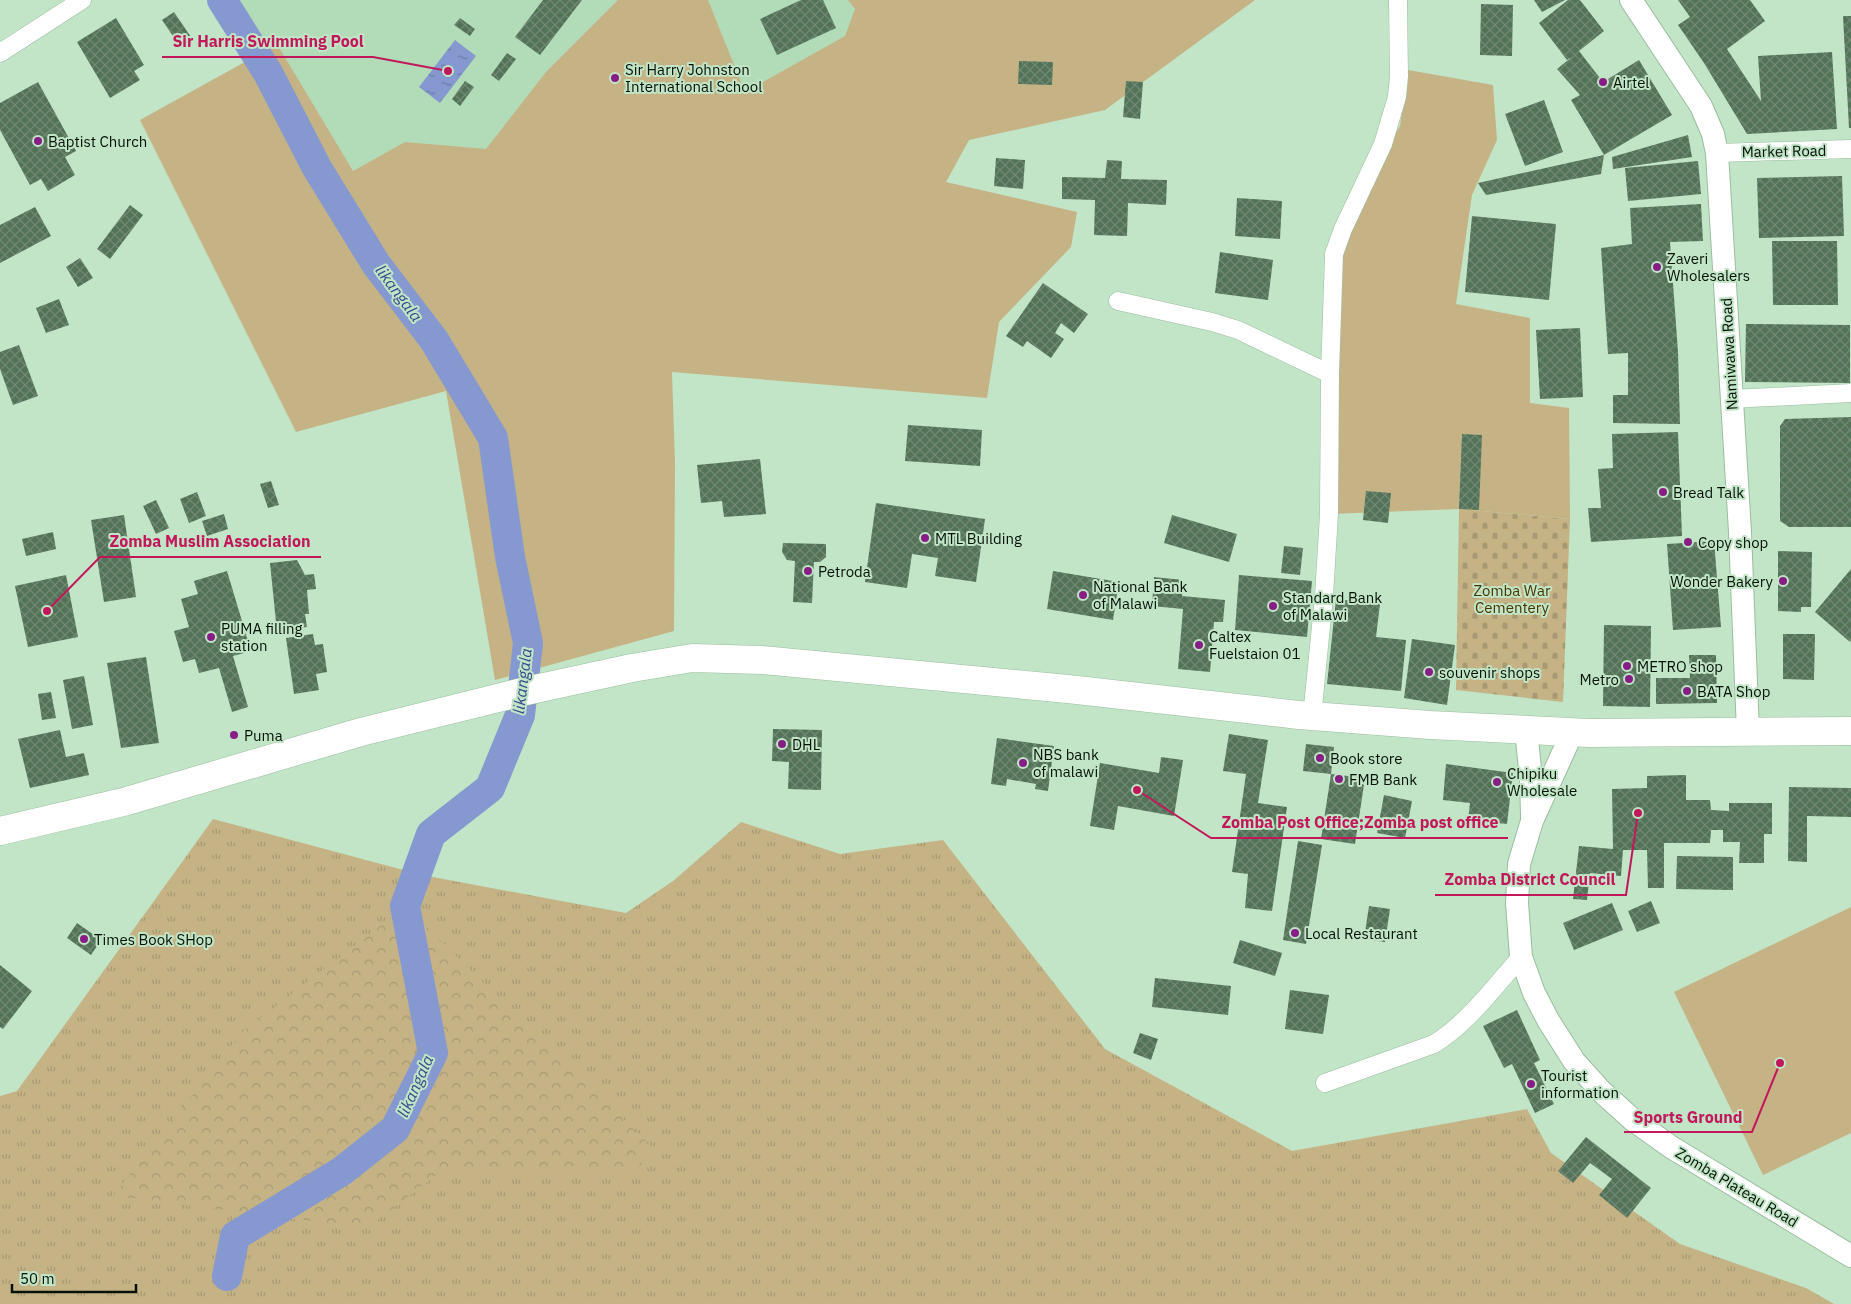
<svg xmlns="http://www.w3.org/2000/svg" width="1851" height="1304" font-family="'IBM Plex Sans',sans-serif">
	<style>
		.built { fill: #b2dcb8 }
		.grass { fill: url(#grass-tufts) }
		.forest { fill: url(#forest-crowns) }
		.cemetery { fill: url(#cemetery-stones) }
		.park { fill: #c5b386 }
		.water { fill: url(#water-ripples) }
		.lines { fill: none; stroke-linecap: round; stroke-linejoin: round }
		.river { stroke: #8599d0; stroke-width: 30 }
		.building { fill: url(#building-cross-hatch) }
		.minor-casing { stroke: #9bbd9f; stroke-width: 19 }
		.tertiary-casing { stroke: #9bbd9f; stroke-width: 24 }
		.trunk-casing { stroke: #9bbd9f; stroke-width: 29 }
		.minor { stroke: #fff; stroke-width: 18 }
		.tertiary { stroke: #fff; stroke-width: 22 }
		.trunk { stroke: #fff; stroke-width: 28 }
		.poi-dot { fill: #871e85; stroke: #c1e5c6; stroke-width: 2 }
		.labels { text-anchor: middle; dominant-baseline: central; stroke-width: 4; stroke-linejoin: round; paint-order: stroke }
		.poi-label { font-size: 15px; fill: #051107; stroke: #c1e5c6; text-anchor: start }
		.street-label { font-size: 15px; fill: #051107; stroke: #c1e5c6 }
		.park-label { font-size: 15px; fill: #463500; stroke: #c1e5c6 }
		.water-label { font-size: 16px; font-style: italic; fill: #35498c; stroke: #c1e5c6 }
		.leader { fill: none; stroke: #c2185b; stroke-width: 2 }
		.callout-dot { fill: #c2185b; stroke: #c1e5c6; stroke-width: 2 }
		.callout-label { font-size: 16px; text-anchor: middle; font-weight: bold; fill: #c2185b; stroke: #c1e5c6; stroke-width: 4; stroke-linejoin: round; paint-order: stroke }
	</style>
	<defs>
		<pattern id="grass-tufts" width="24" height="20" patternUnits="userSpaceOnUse" patternTransform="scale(1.25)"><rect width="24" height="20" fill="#c5b386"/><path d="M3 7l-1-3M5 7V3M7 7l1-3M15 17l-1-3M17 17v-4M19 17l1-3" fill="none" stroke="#a89972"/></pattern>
		<pattern id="forest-crowns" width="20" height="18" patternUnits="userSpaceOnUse" patternTransform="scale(1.25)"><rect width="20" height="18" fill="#c5b386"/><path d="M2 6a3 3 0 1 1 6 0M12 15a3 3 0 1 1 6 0" fill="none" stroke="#a89972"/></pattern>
		<pattern id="cemetery-stones" width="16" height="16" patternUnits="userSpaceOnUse" patternTransform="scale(1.25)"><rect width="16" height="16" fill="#c5b386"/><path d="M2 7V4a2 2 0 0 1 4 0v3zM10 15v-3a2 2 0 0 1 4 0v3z" fill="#a89972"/></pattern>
		<pattern id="water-ripples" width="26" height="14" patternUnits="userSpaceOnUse" patternTransform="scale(1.25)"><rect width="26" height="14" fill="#8599d0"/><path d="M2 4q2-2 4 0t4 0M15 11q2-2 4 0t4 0" fill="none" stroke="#6b7ba7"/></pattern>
		<pattern id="building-cross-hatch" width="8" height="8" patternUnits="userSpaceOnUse" patternTransform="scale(1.25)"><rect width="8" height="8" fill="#537358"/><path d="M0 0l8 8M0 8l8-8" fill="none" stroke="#708874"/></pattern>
	</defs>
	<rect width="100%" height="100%" fill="#c1e5c6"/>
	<polygon class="built" points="235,0 974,0 412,295 331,164"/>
	<polygon class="grass" points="213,819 422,875 626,913 673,881 741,822 840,854 943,840 1105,1049 1292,1151 1527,1109 1551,1153 1680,1244 1806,1288 1834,1304 0,1304 0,1096 17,1091"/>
	<polygon class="forest" points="405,906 650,1145 638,1171 439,1173 367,1228 113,1196 243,1031 356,945"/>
	<polygon class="cemetery" points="1459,509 1570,519 1563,702 1456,690"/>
	<g class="park">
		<polygon points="618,0 708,0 745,92 845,36 855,9 848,0 1255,0 1105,110 969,140 946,182 1077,212 1071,247 999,322 987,398 672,372 675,463 674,631 495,680 446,391 296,432 140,120 277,44 353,171 405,142 486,149 546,72"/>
		<polygon points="1408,70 1493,85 1497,140 1472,195 1456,304 1530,318 1530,403 1569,408 1570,519 1459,509 1329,514 1329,251 1400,126"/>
		<polygon points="1851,907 1851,1133 1763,1175 1674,992"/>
	</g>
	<polygon class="water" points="455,40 476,56 440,103 419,87"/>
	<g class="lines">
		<polyline class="river" points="222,0 268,73 317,168 376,264 434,340 493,438 510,557 528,643 520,715 490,788 431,834 405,906 433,1053 395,1129 342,1171 235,1236 227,1276"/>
	</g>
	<g class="building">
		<polygon points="543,0 582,0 540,55 515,37"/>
		<polygon points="801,0 823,0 836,28 777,55 760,19"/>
		<polygon points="1534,0 1565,0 1542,12"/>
		<polygon points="1568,0 1580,0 1604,31 1579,51 1603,82 1639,60 1672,115 1604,155 1571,100 1580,95 1557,69 1572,57 1567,60 1539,23"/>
		<polygon points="1678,0 1750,0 1765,21 1727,49 1761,101 1758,56 1832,52 1837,129 1747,134 1704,63 1678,25 1690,17"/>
		<polygon points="1481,4 1513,5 1512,56 1480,55"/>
		<polygon points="174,12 193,40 181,48 162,20"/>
		<polygon points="1843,16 1851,16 1851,128 1849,128"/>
		<polygon points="116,18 144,65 134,71 140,80 110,98 77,42"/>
		<polygon points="460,18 475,29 470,36 454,25"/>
		<polygon points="507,53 516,59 499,81 491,75"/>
		<polygon points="1019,61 1053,62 1052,85 1018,84"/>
		<polygon points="465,81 474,87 460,106 452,99"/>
		<polygon points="1126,81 1143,82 1140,119 1123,117"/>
		<polygon points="38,82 76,151 65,157 75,175 48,191 41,179 30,185 0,130 0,103"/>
		<polygon points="1544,100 1563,152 1525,166 1505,114"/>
		<polygon points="1688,135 1692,157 1613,169 1612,157"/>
		<polygon points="1604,155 1601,174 1486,195 1478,183"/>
		<polygon points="996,158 1025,160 1023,189 994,186"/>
		<polygon points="1107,160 1122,161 1121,179 1167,180 1166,205 1128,203 1127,236 1094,235 1095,200 1062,199 1062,177 1105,178"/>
		<polygon points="1698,161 1701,194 1628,201 1625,168"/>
		<polygon points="1842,176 1844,236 1759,238 1757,178"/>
		<polygon points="1237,198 1282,201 1280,239 1235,236"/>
		<polygon points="1701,204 1703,241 1670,242 1678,352 1680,424 1613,423 1613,395 1628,395 1628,353 1608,354 1601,248 1632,244 1630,208"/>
		<polygon points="130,205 143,215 110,259 97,249"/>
		<polygon points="35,207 51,236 0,263 0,225"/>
		<polygon points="1472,216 1556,224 1549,300 1465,292"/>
		<polygon points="1772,241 1837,241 1838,305 1773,305"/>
		<polygon points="1220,252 1273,260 1268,300 1215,293"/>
		<polygon points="80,258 93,278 78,287 66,267"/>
		<polygon points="1043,283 1088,314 1074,333 1061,323 1055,333 1064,339 1051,358 1027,341 1023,347 1006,336"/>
		<polygon points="59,299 69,325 46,333 36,308"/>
		<polygon points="1746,324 1850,325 1850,383 1745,382"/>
		<polygon points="1580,328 1583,397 1540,399 1536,330"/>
		<polygon points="19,345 38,396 13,405 0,369 0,352"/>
		<polygon points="1851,417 1851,527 1789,527 1780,521 1780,426 1785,419"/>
		<polygon points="908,425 982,430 980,466 905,461"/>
		<polygon points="1678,432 1682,536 1591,542 1588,508 1601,508 1598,469 1613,468 1612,434"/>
		<polygon points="1462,434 1482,435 1479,510 1459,509"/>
		<polygon points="760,459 766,514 724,517 722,501 701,503 697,465"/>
		<polygon points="271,481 279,505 268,508 260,484"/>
		<polygon points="1366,491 1391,493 1388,523 1363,520"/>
		<polygon points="197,492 206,516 189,523 180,499"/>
		<polygon points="156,500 169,528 156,534 143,506"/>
		<polygon points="876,503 985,519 976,582 935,576 938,558 912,554 907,588 865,582"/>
		<polygon points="224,514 228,529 207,536 202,521"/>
		<polygon points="124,515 136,597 104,602 91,520"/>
		<polygon points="1172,515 1237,534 1229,562 1164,543"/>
		<polygon points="53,532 56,549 26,556 22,539"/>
		<polygon points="1714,541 1721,627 1673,630 1667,544"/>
		<polygon points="783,543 826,544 826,557 820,562 814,562 812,603 793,602 795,561 787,560 782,552"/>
		<polygon points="1284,546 1303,548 1300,575 1281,573"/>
		<polygon points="1778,551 1812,552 1811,607 1801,607 1801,612 1778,611"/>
		<polygon points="297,560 305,575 314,574 316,589 307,590 309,614 305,614 307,627 283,630 282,621 276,622 270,563"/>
		<polygon points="1851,569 1851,640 1850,642 1815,612"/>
		<polygon points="227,571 251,651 233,656 248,707 232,712 219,668 199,673 195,659 183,662 174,631 189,627 181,599 198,594 194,581"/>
		<polygon points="1053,571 1119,582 1113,620 1047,609"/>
		<polygon points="66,575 78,637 28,647 15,586"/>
		<polygon points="1239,575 1312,581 1307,637 1235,630"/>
		<polygon points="1154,577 1183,580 1182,596 1225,600 1223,622 1214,622 1210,672 1178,669 1183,609 1152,606"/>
		<polygon points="1336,599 1380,604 1376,637 1406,640 1401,691 1327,684"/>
		<polygon points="1604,625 1651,626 1650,707 1603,706"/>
		<polygon points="313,634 315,645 323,644 327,672 316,674 319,690 294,694 286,638"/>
		<polygon points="1783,634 1815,634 1814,680 1783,679"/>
		<polygon points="1412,639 1455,645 1447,705 1404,698"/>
		<polygon points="1689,655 1716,655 1717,703 1656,704 1656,678 1690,678"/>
		<polygon points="146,657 159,743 121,748 107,663"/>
		<polygon points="84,676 93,725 72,729 63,680"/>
		<polygon points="51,692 56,718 42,720 38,694"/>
		<polygon points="773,729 822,730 821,790 788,789 789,762 772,761"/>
		<polygon points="60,730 66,757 84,753 89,775 30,788 18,739"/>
		<polygon points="1229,734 1268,740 1258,803 1287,807 1272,911 1245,908 1248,874 1232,872 1246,774 1223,771"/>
		<polygon points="997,738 1054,746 1048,791 1035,789 1036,784 1007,779 1006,786 991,784"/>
		<polygon points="1306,744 1334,747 1331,774 1303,771"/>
		<polygon points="1161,757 1183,760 1174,816 1118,806 1114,830 1090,826 1100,763 1159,773"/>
		<polygon points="1446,764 1513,773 1507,824 1468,820 1470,803 1443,800"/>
		<polygon points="1331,774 1365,778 1355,844 1321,839"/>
		<polygon points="1686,775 1686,800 1710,800 1711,810 1729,811 1729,803 1772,803 1772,834 1764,834 1764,863 1739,863 1740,842 1723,842 1723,830 1711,830 1710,843 1664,843 1664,888 1648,888 1647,850 1623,850 1621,876 1590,873 1587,900 1573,899 1579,846 1613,849 1612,789 1647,788 1647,776"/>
		<polygon points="1789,787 1851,788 1851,817 1807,816 1807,862 1788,861"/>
		<polygon points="1384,795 1412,801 1405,838 1377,833"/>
		<polygon points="1298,841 1322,845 1306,944 1283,940"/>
		<polygon points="1677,856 1733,857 1733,890 1676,889"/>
		<polygon points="1651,901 1660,923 1637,932 1628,911"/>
		<polygon points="1612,903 1623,930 1574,950 1563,923"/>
		<polygon points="1369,906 1390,909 1385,942 1364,939"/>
		<polygon points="77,923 101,940 91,955 67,938"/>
		<polygon points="1240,940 1282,953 1275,976 1233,963"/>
		<polygon points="0,965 32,991 3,1029 0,1027"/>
		<polygon points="1155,978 1231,986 1228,1015 1152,1007"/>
		<polygon points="1290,990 1329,995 1323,1034 1285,1029"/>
		<polygon points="1517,1010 1540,1060 1534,1063 1554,1104 1535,1113 1512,1064 1504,1068 1483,1026"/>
		<polygon points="1140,1033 1158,1039 1151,1060 1133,1053"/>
		<polygon points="1586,1137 1651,1188 1627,1218 1599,1195 1612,1179 1590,1163 1573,1183 1558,1171"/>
	</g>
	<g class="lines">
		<g class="minor-casing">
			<g id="minor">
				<polyline points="0,53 82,0"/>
				<polyline points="1717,153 1851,149"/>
				<polyline points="1118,301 1212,322 1238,330 1330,374"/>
				<polyline points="1731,399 1851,393"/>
				<polyline points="1312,717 1324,596 1329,514 1330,374 1334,254 1343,229 1383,144 1397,97 1399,76 1398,0"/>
				<path d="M1325,1083L1434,1044C1468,1023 1494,987 1521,957"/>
			</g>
		</g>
		<g class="tertiary-casing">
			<g id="tertiary">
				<polyline points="1631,0 1701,106 1713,134 1717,153 1740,532 1748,732"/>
				<polyline points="1526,730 1531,778 1532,815"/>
				<polyline points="1572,733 1532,821 1519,864 1517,903 1521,957 1534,993 1548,1020 1574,1061 1602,1092 1633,1120 1671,1147 1851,1256"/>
			</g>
		</g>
		<g class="trunk-casing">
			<polyline id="trunk" points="0,831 127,801 361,732 526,691 632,668 692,658 762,660 1068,689 1299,715 1430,725 1589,733 1851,731"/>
		</g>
		<use href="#minor" class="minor"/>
		<use href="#tertiary" class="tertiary"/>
		<use href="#trunk" class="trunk"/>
	</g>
	<g class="poi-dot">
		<circle cx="615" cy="78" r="5"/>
		<circle cx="1603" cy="82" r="5"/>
		<circle cx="38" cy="141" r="5"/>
		<circle cx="1657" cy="267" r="5"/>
		<circle cx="1663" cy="492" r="5"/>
		<circle cx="925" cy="538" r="5"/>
		<circle cx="1688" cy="542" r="5"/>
		<circle cx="808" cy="571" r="5"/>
		<circle cx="1783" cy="581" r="5"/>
		<circle cx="1083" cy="595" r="5"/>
		<circle cx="1273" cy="606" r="5"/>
		<circle cx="211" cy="637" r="5"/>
		<circle cx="1199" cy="645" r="5"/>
		<circle cx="1627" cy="666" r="5"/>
		<circle cx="1429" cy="672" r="5"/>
		<circle cx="1629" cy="679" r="5"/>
		<circle cx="1687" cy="691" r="5"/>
		<circle cx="234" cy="735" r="5"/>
		<circle cx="782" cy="744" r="5"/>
		<circle cx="1320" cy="758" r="5"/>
		<circle cx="1023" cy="763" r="5"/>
		<circle cx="1339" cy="779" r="5"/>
		<circle cx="1497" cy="782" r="5"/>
		<circle cx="1295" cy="933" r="5"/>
		<circle cx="84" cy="939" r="5"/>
		<circle cx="1531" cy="1084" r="5"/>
	</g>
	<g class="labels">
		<g class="poi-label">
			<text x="625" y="69">Sir Harry Johnston<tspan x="625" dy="17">International School</tspan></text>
			<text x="1613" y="82">Airtel</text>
			<text x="48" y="141">Baptist Church</text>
			<text x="1667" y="258">Zaveri<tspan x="1667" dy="17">Wholesalers</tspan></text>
			<text x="1673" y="492">Bread Talk</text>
			<text x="935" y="538">MTL Building</text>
			<text x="1698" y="542">Copy shop</text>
			<text x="818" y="571">Petroda</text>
			<text x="1773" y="581" text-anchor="end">Wonder Bakery</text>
			<text x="1093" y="586">National Bank<tspan x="1093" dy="17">of Malawi</tspan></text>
			<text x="1283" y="597">Standard Bank<tspan x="1283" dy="17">of Malawi</tspan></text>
			<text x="221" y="628">PUMA filling<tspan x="221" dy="17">station</tspan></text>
			<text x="1209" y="636">Caltex<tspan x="1209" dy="17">Fuelstaion 01</tspan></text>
			<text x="1637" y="666">METRO shop</text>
			<text x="1439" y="672">souvenir shops</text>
			<text x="1619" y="679" text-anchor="end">Metro</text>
			<text x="1697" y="691">BATA Shop</text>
			<text x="244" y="735">Puma</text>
			<text x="792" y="744">DHL</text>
			<text x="1033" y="754">NBS bank<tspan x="1033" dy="17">of malawi</tspan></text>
			<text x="1330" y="758">Book store</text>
			<text x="1507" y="773">Chipiku<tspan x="1507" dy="17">Wholesale</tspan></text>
			<text x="1349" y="779">FMB Bank</text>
			<text x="1305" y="933">Local Restaurant</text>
			<text x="94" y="939">Times Book SHop</text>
			<text x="1541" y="1075">Tourist<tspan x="1541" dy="17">information</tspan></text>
		</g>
		<g class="street-label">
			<text transform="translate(1784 151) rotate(-1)">Market Road</text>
			<text transform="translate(1729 354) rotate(-93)">Namiwawa Road</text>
			<text transform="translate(1737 1187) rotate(31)">Zomba Plateau Road</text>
		</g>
		<g class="park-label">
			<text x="1512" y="590">Zomba War<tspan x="1512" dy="17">Cementery</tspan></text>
		</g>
		<g class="water-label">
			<text transform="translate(399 293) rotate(53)">likangala</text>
			<text transform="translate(522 681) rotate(-83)">likangala</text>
			<text transform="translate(415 1086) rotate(-66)">likangala</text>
		</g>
	</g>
	<path class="leader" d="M448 71L373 57H162M47 611L100 557H321M1137 790L1211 838H1508M1638 813L1626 895H1435M1780 1063L1752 1132H1624"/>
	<g class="callout-dot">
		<circle cx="448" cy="71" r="5"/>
		<circle cx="47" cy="611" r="5"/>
		<circle cx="1137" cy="790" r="5"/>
		<circle cx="1638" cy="813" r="5"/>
		<circle cx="1780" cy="1063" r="5"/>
	</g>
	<g class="callout-label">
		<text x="268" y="47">Sir Harris Swimming Pool</text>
		<text x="210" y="547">Zomba Muslim Association</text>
		<text x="1360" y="828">Zomba Post Office;Zomba post office</text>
		<text x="1530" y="885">Zomba District Council</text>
		<text x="1688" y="1123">Sports Ground</text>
	</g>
	<path d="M12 1284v8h124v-8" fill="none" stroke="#051107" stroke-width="2.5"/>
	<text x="20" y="1284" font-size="15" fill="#051107" stroke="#c1e5c6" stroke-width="4" paint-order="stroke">50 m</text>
</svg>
